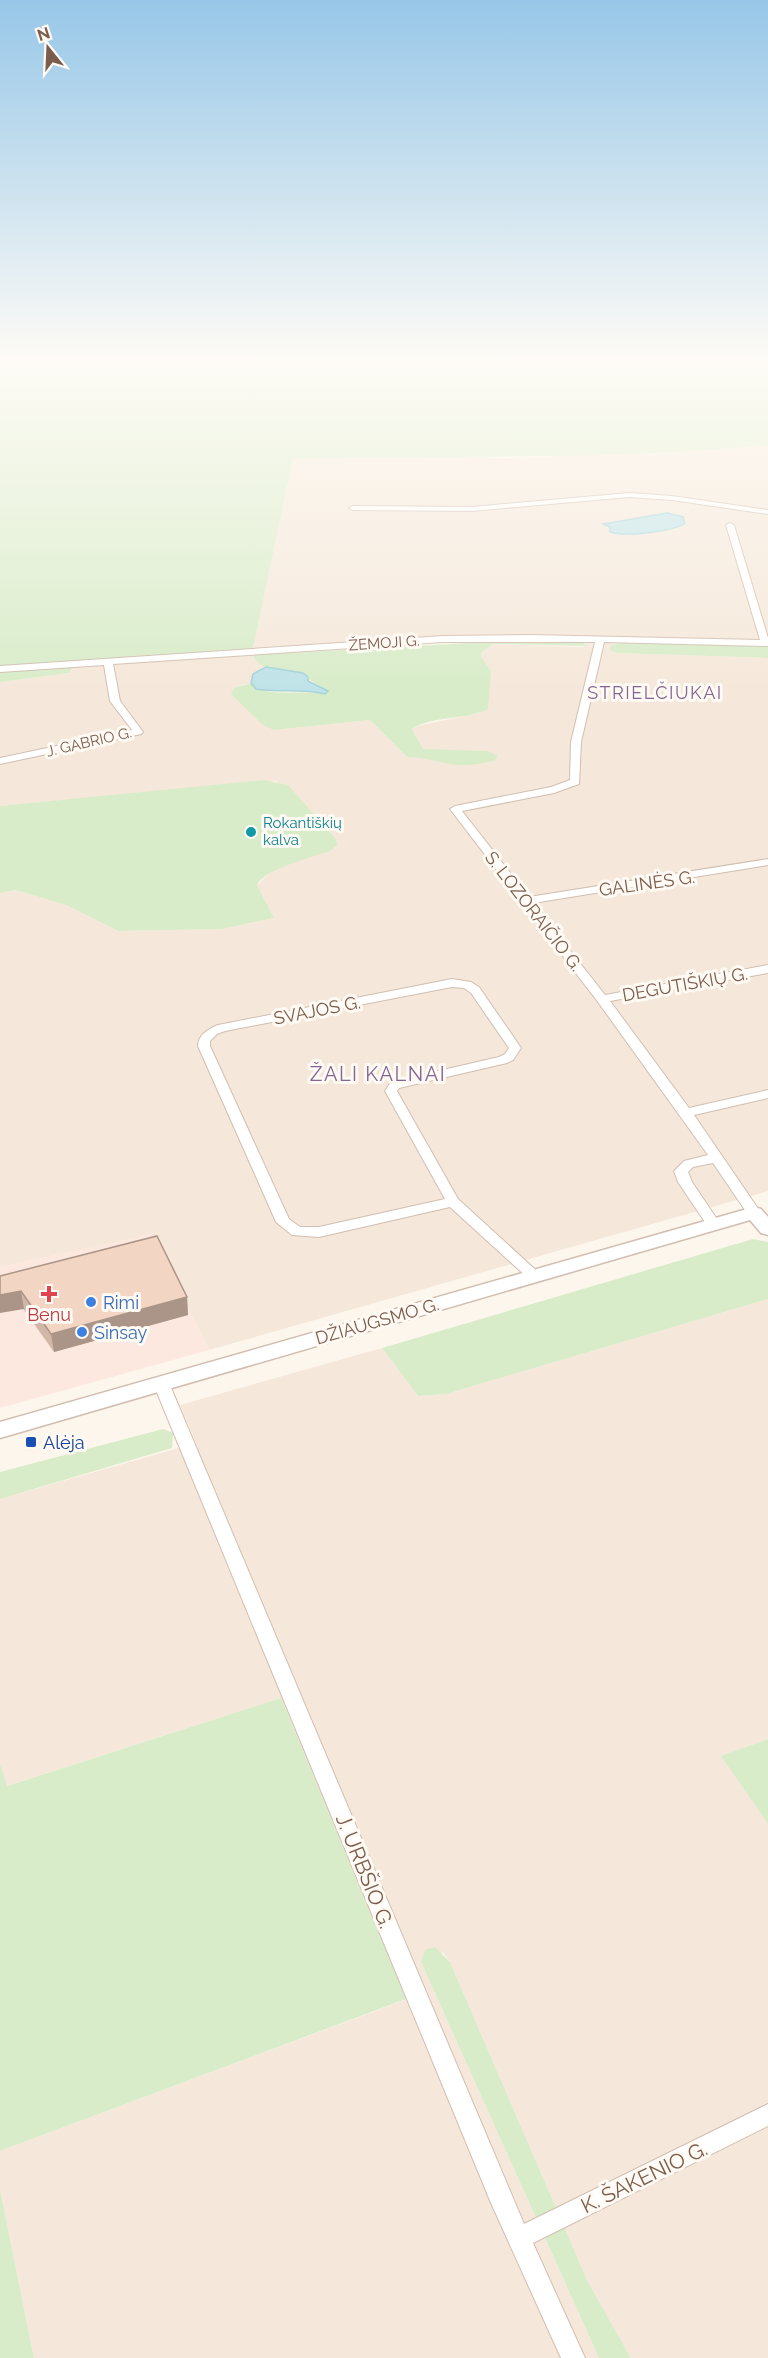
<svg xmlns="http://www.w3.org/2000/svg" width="768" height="2358" font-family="Raleway,sans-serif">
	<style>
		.residential { fill: #f5e8da }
		.commercial { fill: #fde8e0 }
		.green { fill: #d8ecc9 }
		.water { fill: #bfe3e8; stroke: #a5d3da; stroke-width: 1.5 }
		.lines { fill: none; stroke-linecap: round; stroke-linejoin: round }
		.minor-casing { stroke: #d1beb0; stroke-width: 2 }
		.tertiary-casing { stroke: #d1beb0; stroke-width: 3 }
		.minor { fill: #fff; fill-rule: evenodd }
		.tertiary { fill: #fff; fill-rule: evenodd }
		.wall { fill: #d1b7a8 }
		.shaded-wall { fill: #aa9588 }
		.building { fill: #f3d5c3; stroke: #aa9588; stroke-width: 1.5 }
		.culture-dot { fill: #0f9aa8; stroke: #fffaf3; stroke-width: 2 }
		.health-dot { fill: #e0444e; stroke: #fffaf3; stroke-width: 2 }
		.shop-dot { fill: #3f7fe0; stroke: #fffaf3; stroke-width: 2 }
		.transit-dot { fill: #1a4fb4; stroke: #fffaf3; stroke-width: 2 }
		.labels { text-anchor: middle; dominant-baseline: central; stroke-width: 6; stroke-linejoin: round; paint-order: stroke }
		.far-street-label { font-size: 15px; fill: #7a5c4d; stroke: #fffaf3 }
		.far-culture-label { font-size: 15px; fill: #0d838f; stroke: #fffaf3; text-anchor: start }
		.far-quarter-label { font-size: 18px; letter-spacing: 1.5px; fill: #846695; stroke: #fffaf3 }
		.street-label { font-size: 18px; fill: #7a5c4d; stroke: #fffaf3 }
		.shop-label { font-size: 18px; fill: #366cbe; stroke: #fffaf3; text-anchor: start }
		.health-label { font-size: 18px; fill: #be3a42; stroke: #fffaf3 }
		.transit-label { font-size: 18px; fill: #164399; stroke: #fffaf3; text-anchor: start }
		.neighbourhood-label { font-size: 20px; letter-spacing: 1.5px; fill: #846695; stroke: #fffaf3 }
		.near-street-label { font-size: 21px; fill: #7a5c4d; stroke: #fffaf3 }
	</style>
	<rect width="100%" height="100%" fill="#fdf6ec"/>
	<g class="residential">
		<polygon points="768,445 768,641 520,636 248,650 253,647 293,459 429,456 510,458 711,450"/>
		<polygon points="582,642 621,643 615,644 617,653 768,658 768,1191 209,1350 152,1235 0,1267 0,893 16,890 66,905 118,931 222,929 274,918 257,885 270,873 277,781 0,806 0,682 69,673 73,667 253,655 254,659 266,667 252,678 251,683 241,685 274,730 370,720 407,757 431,757 450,764 488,751 428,750 423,749 412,729 421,725 480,713 491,671 481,656 482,652 493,644 583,647 587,644"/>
		<polygon points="768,1299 768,1739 722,1756 768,1824 768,2358 631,2358 588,2282 450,1962 443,1952 421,1962 599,2358 34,2358 0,2189 0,2151 405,2000 281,1698 6,1786 0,1764 0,1499 196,1443 180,1405 382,1348 418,1396 446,1394"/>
	</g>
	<polygon class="commercial" points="152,1234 209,1350 0,1408 0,1267"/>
	<g class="green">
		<path d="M0,361H768V445C610,460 451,455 293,459L253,648L248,650L0,667Z"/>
		<path d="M504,641L582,642L588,646L493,644L482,652L481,656L491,671L488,709C467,720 430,716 412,729L423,749L488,751L498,756L494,761C479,764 465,767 450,764C433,761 425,757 407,757L370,720L274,730L263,725L231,694L234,688L251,683C265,699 305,689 325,694L327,691C321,687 301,673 294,672C281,669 257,670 253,655Z"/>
		<polygon points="621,643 768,646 768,658 617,653 610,650 610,646"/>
		<polygon points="73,667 69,673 0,682 0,672"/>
		<path d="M264,780L288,785L336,839L337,845L330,851C313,857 264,869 257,885L274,918L222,929L118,931L66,905L16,890L0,893V806Z"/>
		<polygon points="753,1239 768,1242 768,1299 446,1394 418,1396 382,1348"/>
		<polygon points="163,1429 173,1433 172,1448 0,1499 0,1472"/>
		<polygon points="281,1698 406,1999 0,2151 0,1764 7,1786"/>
		<polygon points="768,1739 768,1824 721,1756"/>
		<polygon points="435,1947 450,1962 588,2282 631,2358 599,2358 421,1962 425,1950"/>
		<polygon points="0,2189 34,2358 0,2358"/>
	</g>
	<g class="water">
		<path d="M667,513L683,517L685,523C673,532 625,537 610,532V527L603,524Z"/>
		<path d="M266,667L303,673L308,677V681L328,691L325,694C303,688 279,693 256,689L251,683L253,674Z"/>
	</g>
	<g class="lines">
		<g class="minor-casing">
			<g id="minor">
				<polygon points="629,493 672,496 768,510 768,514 672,500 629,497 472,511 353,510 349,508 353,506 472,507"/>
				<polygon points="730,523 734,525 768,638 768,646 604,642 581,742 579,784 554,793 462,811 529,897 768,859 768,865 533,903 605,995 768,965 768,973 610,1001 689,1108 768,1090 768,1098 694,1115 759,1210 761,1213 759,1216 749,1216 713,1163 693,1167 688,1172 692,1182 721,1225 719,1228 709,1228 678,1182 674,1171 684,1161 708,1155 598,1002 450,809 455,806 551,787 570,780 571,742 595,642 443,642 113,664 120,701 143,732 141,734 0,764 0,758 132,730 110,701 104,665 0,672 0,666 443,636 531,635 760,640 726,525"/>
				<path d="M452,979L471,982L479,987L521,1048L513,1060L507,1063L399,1088L397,1091L458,1199L539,1273L541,1276L539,1279H529L450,1207L319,1237L292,1235L276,1222L198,1046C198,1035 208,1029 218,1025ZM452,987L464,988L471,993L509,1048L505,1054L499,1057L391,1082L385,1091L445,1199L319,1227H300L289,1219L210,1046V1041L217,1034L225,1031Z"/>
				<polygon points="161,1377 166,1379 169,1383 524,2224 768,2104 768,2126 533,2243 585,2358 561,2358 491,2203 153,1383 156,1379"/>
			</g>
		</g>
		<g class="tertiary-casing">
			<polygon id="tertiary" points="754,1207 761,1209 768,1217 768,1235 761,1233 750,1220 0,1438 0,1422"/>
		</g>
		<use href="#minor" class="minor"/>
		<use href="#tertiary" class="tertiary"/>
	</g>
	<polygon class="wall" points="0,1276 187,1297 188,1315 54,1352"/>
	<g class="shaded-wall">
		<polygon points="21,1291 24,1309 0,1313 0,1295"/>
		<polygon points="187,1297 188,1315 54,1352 51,1334"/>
	</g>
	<polygon class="building" points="157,1236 187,1297 51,1334 21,1291 0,1295 0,1276"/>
	<linearGradient id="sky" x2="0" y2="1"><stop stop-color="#97c7e8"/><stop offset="0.52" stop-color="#fefbf6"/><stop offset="1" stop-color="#fefbf6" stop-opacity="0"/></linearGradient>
	<rect width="768" height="691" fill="url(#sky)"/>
	<circle class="culture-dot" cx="251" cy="832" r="6"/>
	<path class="health-dot" d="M46 1285h6v6h6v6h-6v6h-6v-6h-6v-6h6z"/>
	<g class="shop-dot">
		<circle cx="91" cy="1302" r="6"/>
		<circle cx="82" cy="1332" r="6"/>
	</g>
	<rect class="transit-dot" x="25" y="1436" width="12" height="12" rx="3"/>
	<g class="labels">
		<g class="far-street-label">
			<text transform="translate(384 643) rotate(-4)">ŽEMOJI G.</text>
			<text transform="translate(89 742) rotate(-13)">J. GABRIO G.</text>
		</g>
		<g class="far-culture-label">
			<text x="263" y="823">Rokantiškių<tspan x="263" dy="17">kalva</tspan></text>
		</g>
		<g class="far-quarter-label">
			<text x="655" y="692">STRIELČIUKAI</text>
		</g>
		<g class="street-label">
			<text transform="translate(647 883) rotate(-8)">GALINĖS G.</text>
			<text transform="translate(534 911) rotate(52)">S. LOZORAIČIO G.</text>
			<text transform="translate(685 984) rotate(-10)">DEGUTIŠKIŲ G.</text>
			<text transform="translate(317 1010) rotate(-11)">SVAJOS G.</text>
			<text transform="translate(377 1321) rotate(-16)">DŽIAUGSMO G.</text>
		</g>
		<g class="shop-label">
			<text x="103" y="1302">Rimi</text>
			<text x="94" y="1332">Sinsay</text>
		</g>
		<g class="health-label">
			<text x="49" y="1314">Benu</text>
		</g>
		<g class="transit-label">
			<text x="43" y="1442">Alėja</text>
		</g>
		<g class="neighbourhood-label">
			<text x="378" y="1074">ŽALI KALNAI</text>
		</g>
		<g class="near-street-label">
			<text transform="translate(365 1871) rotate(68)">J. URBŠIO G.</text>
			<text transform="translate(644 2177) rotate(-26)">K. ŠAKENIO G.</text>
		</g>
	</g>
	<g transform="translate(48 48) rotate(342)" stroke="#fffaf3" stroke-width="4.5" paint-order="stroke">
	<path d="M0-4.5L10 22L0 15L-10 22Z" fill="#7a5c4d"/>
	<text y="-9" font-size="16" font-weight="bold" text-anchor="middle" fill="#7a5c4d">N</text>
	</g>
</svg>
